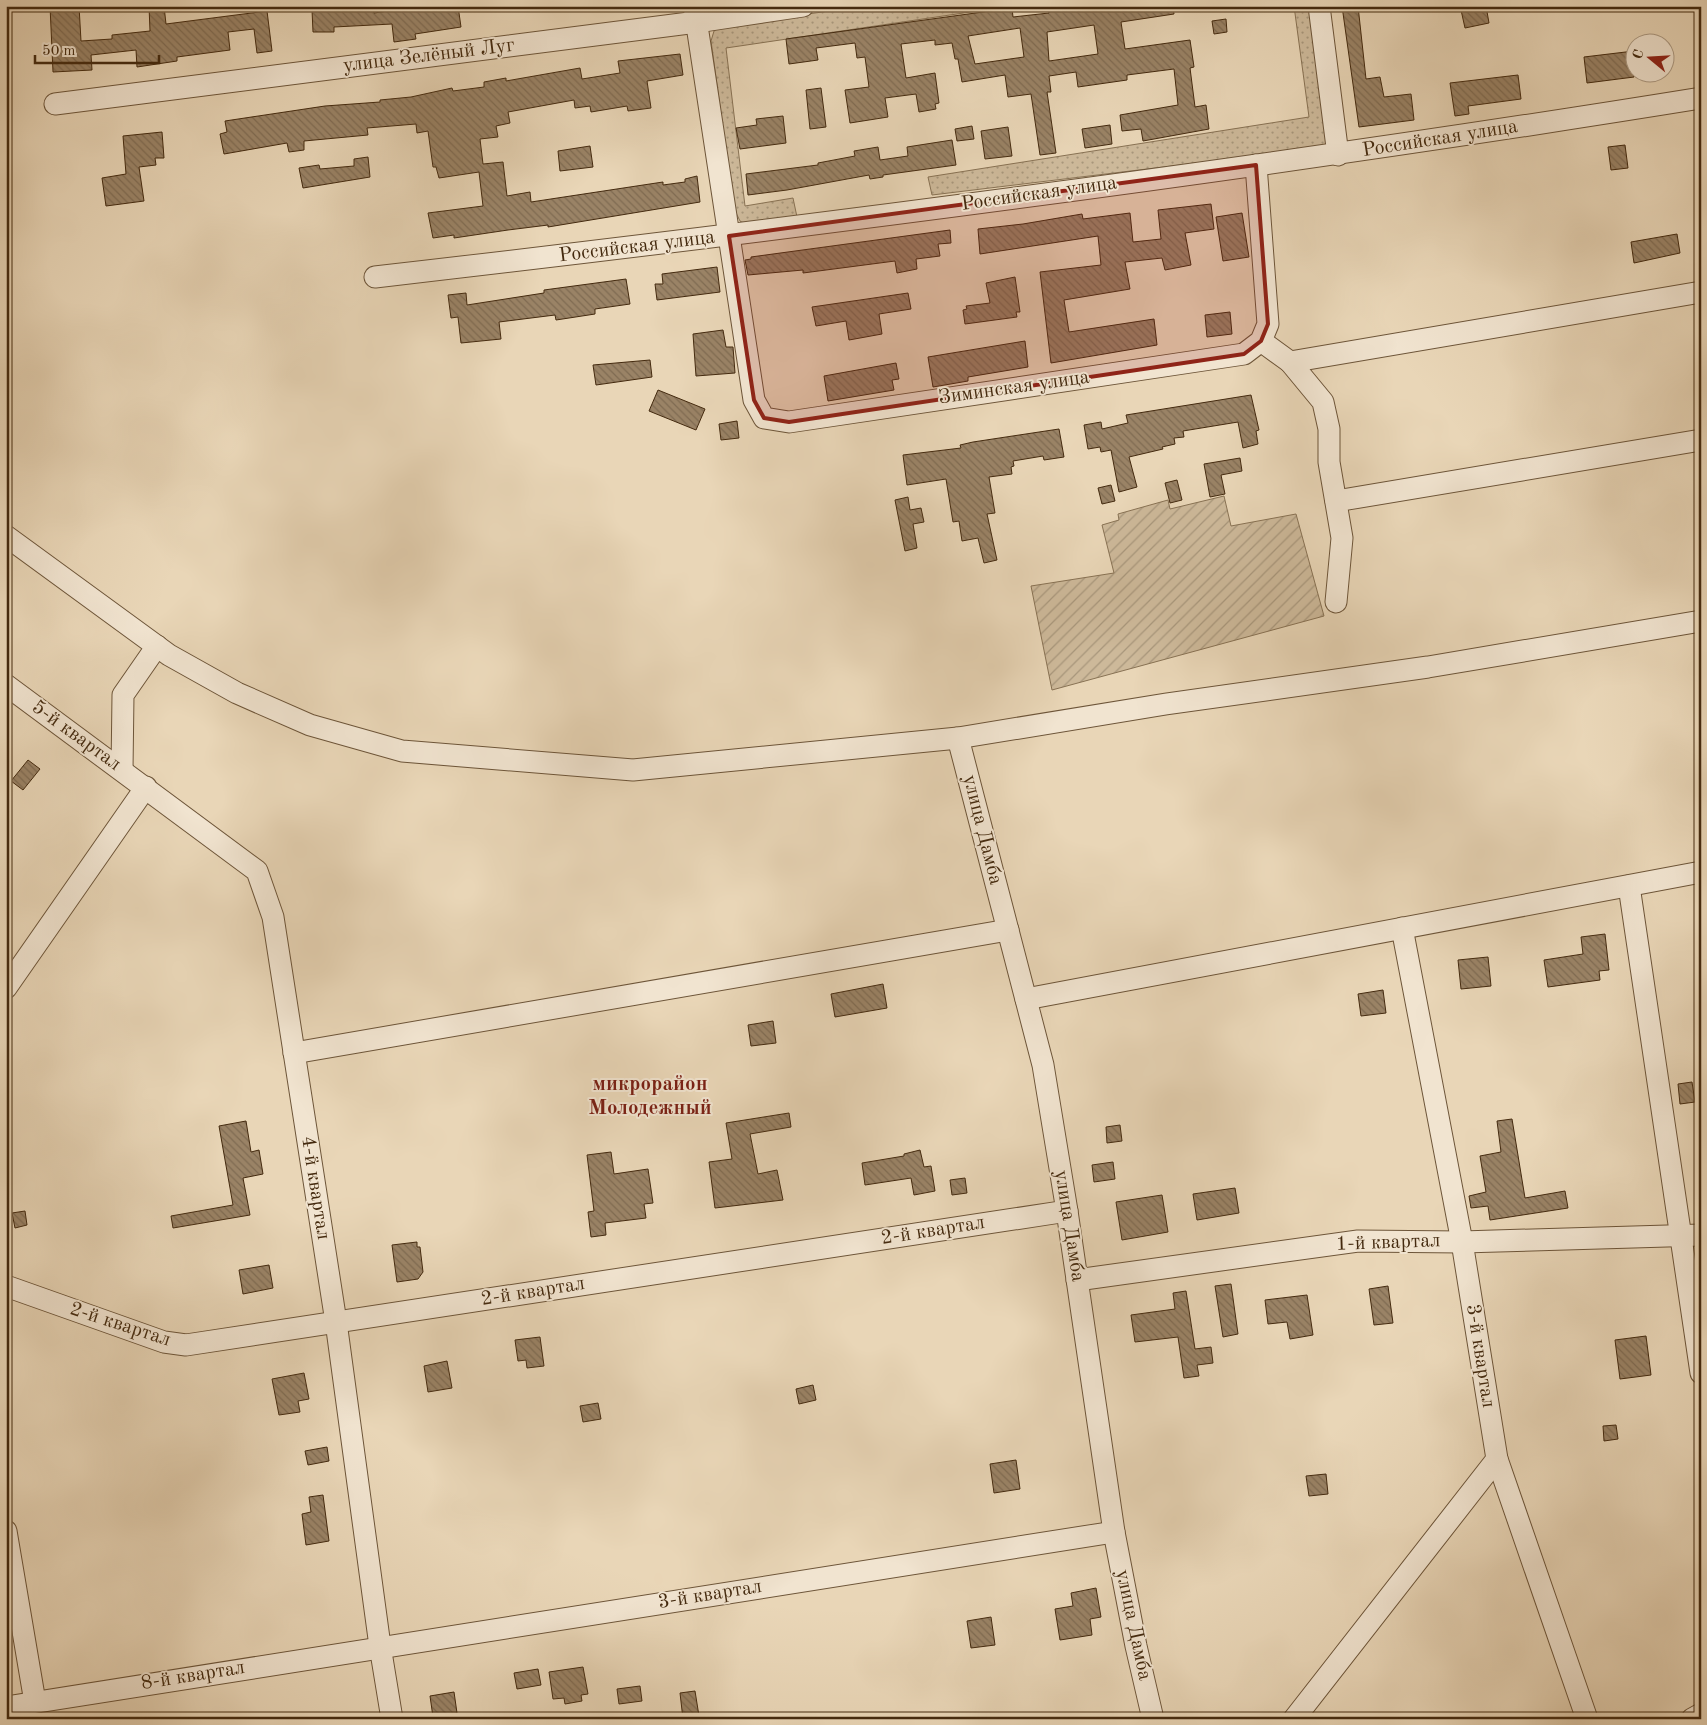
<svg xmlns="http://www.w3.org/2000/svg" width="1707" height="1725" font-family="'Old Standard TT',serif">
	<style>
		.grass { fill: url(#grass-dots); stroke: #887254 }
		.garden { fill: url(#garden-furrows); stroke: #887254 }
		.building { fill: url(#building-back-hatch); stroke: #442a0f; fill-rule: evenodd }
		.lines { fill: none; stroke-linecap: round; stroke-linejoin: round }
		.minor-casing { stroke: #6d5539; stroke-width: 23 }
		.minor { stroke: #f1e4d0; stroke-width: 21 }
		.marked { fill: #8f2418; fill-opacity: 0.2; stroke: #8f2418; stroke-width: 4; stroke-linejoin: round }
		.labels { text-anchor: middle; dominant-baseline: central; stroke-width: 4; stroke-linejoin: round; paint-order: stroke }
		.street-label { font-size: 20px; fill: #442a0f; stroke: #f1e4d0 }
		.neighbourhood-label { font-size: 21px; font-weight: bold; fill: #7a1f14; stroke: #f1e4d0 }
	</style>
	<defs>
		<pattern id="grass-dots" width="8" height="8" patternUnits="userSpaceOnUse" patternTransform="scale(1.25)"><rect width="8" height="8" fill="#cdb99a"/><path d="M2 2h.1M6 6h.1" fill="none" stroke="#a8977c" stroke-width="1.8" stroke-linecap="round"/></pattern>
		<pattern id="garden-furrows" width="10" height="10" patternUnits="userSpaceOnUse" patternTransform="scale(1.25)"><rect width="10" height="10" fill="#cdb99a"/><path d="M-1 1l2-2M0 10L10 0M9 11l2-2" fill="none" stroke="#a8977c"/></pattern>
		<pattern id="building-back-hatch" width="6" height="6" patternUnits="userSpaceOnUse" patternTransform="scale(1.25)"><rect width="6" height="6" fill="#9a8366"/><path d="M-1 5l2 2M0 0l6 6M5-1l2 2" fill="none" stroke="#7f6b52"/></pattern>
	</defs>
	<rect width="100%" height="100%" fill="#e9d6b7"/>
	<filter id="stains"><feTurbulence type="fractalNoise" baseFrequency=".004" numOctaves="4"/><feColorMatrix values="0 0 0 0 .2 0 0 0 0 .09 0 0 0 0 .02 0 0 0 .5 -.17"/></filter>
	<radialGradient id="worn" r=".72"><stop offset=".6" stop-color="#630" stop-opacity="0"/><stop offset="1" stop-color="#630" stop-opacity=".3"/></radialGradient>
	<g class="grass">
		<polygon points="865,6 1011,6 726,48 745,206 793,198 797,217 745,224 740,221 734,209 711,41 714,31 722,26"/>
		<polygon points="1294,6 1309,6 1329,147 932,195 928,177 1309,117"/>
	</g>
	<polygon class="garden" points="1224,496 1231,526 1296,514 1324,616 1052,690 1031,586 1114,573 1102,525 1119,520 1118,514 1168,500 1170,509"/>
	<g class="building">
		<polygon points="50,6 79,6 81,41 112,39 112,35 150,31 149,6 164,6 166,24 267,11 272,51 257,53 254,29 228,32 230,50 177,57 177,61 137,67 136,50 91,55 92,70 53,72"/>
		<polygon points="340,6 373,6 374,13 402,9 402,6 458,6 461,27 415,34 416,39 394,42 392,24 334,27 334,32 313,32 312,10 341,9"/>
		<path d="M1048,6H1173L1174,14L1121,22L1125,49L1190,40L1194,67L1190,68L1195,107L1206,105L1209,129L1143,141L1141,129L1122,131L1120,115L1178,105L1174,69L1127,75V80L1078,87L1076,72L1049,76L1051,92H1047L1056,153L1040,155L1031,94L1008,97L1005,75L962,82L958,59H955L952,43L935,45V40L901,44L906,78L935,73L939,103L935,104L936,109L919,112L916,94L885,98L888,117L850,123L845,90L869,87L865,57L857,58L855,43L816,48L818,60L789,64L786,39L1012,8L1013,17L1049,13ZM1094,25L1098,54L1049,61L1047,32ZM1020,28L1024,57L975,64L968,36Z"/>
		<polygon points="1342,6 1358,6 1366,79 1380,77 1384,97 1411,94 1414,120 1359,127"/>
		<polygon points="1486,6 1489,23 1465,28 1461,10"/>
		<polygon points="1226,19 1227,32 1214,34 1212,21"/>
		<polygon points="1634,51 1634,77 1587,83 1584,57"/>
		<polygon points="680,54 683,75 647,81 651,108 628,111 627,106 591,112 590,106 575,108 574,100 508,112 510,123 496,126 498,137 480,139 483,164 503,162 507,196 530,192 531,202 663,182 663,185 685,182 685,179 697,176 700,202 548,227 548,225 508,230 454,238 454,235 433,238 428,213 483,206 479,172 439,178 436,167 433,167 428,131 417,133 416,124 367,128 368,135 304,141 304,150 289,152 287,143 224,154 220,134 227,132 225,121 325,106 380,102 380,100 411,97 452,88 453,91 484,87 484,82 506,78 506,81 580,68 582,79 620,73 618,61"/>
		<polygon points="1518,75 1521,99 1468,106 1469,114 1455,116 1450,83"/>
		<polygon points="821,88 826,127 810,129 806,90"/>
		<polygon points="783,116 786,143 740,149 736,128 757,125 756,119"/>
		<polygon points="1110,125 1112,144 1085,148 1082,129"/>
		<polygon points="972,126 974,139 957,141 955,129"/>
		<polygon points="1008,127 1012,156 985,159 981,131"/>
		<polygon points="162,132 164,158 155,158 156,165 139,167 144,201 106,206 102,178 126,174 123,136"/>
		<polygon points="952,140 956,165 883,175 883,177 870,179 869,175 787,190 748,195 746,174 818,165 818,163 855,156 854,151 878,147 880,160 908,156 907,147"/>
		<polygon points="1625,145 1628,168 1611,170 1608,147"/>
		<polygon points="590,146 593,167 560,171 558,151"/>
		<polygon points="368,157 370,177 303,188 299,168 319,165 320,169 354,166 354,159"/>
		<polygon points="1211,204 1214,229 1185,233 1191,265 1165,270 1162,258 1125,262 1130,289 1064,300 1069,332 1154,319 1157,345 1051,363 1040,272 1101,265 1098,236 980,254 978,229 1023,224 1082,214 1083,219 1130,213 1133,242 1161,239 1158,210"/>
		<polygon points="1242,213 1249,257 1223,261 1216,217"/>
		<polygon points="950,230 951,243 938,244 940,256 916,259 917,269 897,273 895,261 803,273 803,270 748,275 745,260 751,259 751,257"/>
		<polygon points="1677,234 1680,253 1634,263 1631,242"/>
		<polygon points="717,267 720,292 657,300 655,284 663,284 662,274"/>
		<polygon points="1015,277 1020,312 1016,312 1017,317 965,324 963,310 967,309 966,306 990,303 986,283"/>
		<polygon points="626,279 630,304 595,309 595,314 556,320 555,315 499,322 501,339 461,343 458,317 451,318 448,295 466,293 467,305 544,293 544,290"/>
		<polygon points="908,293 911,309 879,314 882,334 849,340 846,321 816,326 812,307"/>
		<polygon points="1230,312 1232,334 1207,337 1205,315"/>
		<polygon points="723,330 726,347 733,347 735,373 696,376 693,334"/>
		<polygon points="1025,341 1028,367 968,377 968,381 933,387 928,357"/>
		<polygon points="650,360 652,377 596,385 593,365"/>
		<polygon points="896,363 899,379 892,380 894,390 828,401 824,376"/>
		<polygon points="658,390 705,409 696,430 649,411"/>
		<polygon points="1251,395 1259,430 1256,431 1258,444 1243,448 1238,422 1183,431 1184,437 1174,438 1175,444 1162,447 1163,449 1129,457 1137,487 1119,492 1111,450 1101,452 1100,447 1088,449 1084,425 1101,422 1102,429 1128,423 1126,415"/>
		<polygon points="737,421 739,438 721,440 719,424"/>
		<polygon points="1059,429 1064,457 1044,460 1043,456 1013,461 1014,466 1011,467 1012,474 989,477 995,513 987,514 997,560 984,563 978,538 962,541 959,521 953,522 946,479 907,485 903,455 961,448 960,445 973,442"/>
		<polygon points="1240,458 1242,471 1221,475 1225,494 1210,497 1204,464"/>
		<polygon points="1177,480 1182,500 1170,503 1165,483"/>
		<polygon points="1111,485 1115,501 1102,504 1098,488"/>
		<polygon points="908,497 910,510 921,508 924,522 913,524 917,548 905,551 895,500"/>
		<polygon points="28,760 40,769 23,790 11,781"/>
		<polygon points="1605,934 1609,970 1599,971 1600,980 1548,987 1544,960 1583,954 1581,937"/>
		<polygon points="1488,957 1491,986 1461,989 1458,960"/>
		<polygon points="883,984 887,1008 835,1017 831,994"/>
		<polygon points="1383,990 1386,1013 1361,1016 1358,994"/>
		<polygon points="773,1021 776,1043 751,1046 748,1025"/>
		<polygon points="1692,1082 1695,1102 1680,1104 1678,1084"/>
		<polygon points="789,1113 791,1127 750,1134 758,1174 777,1170 783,1200 715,1208 709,1162 732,1159 726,1123"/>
		<polygon points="1512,1119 1525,1198 1565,1191 1568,1208 1490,1220 1488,1206 1471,1208 1469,1196 1486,1192 1480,1156 1501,1152 1497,1121"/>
		<polygon points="246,1121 251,1152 259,1150 263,1174 243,1178 250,1215 173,1228 171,1216 233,1205 219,1126"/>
		<polygon points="1120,1125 1122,1141 1107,1143 1106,1127"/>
		<polygon points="920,1150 924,1167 931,1166 935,1191 914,1195 911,1178 865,1185 862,1163 904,1156 904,1154"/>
		<polygon points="611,1152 614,1174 648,1169 653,1203 644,1204 646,1218 605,1223 606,1235 591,1237 588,1212 594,1211 587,1155"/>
		<polygon points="1113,1162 1115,1179 1094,1182 1092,1165"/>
		<polygon points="965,1178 967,1193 952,1195 950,1180"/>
		<polygon points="1235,1188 1239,1213 1197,1220 1193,1194"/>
		<polygon points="1162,1195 1168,1232 1122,1240 1116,1202"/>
		<polygon points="25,1211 27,1225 15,1228 12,1213"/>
		<polygon points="417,1242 417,1247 420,1247 423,1272 418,1279 397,1282 392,1245"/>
		<polygon points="269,1265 273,1288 243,1294 239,1270"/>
		<polygon points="1231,1284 1238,1334 1223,1337 1215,1286"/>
		<polygon points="1388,1286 1393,1323 1374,1325 1369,1289"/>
		<polygon points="1186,1291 1195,1349 1211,1347 1213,1363 1197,1365 1199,1376 1184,1378 1178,1337 1135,1342 1131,1315 1175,1309 1173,1293"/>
		<polygon points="1307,1295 1313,1335 1290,1339 1287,1322 1268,1324 1265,1300"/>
		<polygon points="1646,1336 1651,1375 1620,1379 1615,1340"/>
		<polygon points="540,1337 544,1366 527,1368 526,1360 518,1361 515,1340"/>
		<polygon points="447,1361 452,1388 428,1392 424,1366"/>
		<polygon points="304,1373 309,1399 298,1401 300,1412 279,1415 272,1379"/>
		<polygon points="813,1385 816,1400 799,1404 796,1389"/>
		<polygon points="598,1403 601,1419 583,1422 580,1406"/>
		<polygon points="1616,1425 1618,1439 1604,1441 1603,1426"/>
		<polygon points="327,1447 329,1461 308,1465 305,1451"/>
		<polygon points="1016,1460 1020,1489 994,1493 990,1464"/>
		<polygon points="1326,1474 1328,1494 1309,1496 1306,1476"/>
		<polygon points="323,1495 329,1541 306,1545 302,1514 311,1512 309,1497"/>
		<polygon points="1096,1588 1101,1617 1090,1619 1092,1635 1060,1640 1055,1609 1073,1606 1071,1593"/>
		<polygon points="991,1617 995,1645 971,1648 967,1621"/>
		<polygon points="583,1667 588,1694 581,1695 582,1701 565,1704 564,1698 553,1699 549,1672"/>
		<polygon points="538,1669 541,1685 517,1689 514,1673"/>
		<polygon points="640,1686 642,1701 619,1704 617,1689"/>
		<polygon points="695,1691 699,1716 683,1719 680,1693"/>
		<polygon points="454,1692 457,1713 433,1717 430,1696"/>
	</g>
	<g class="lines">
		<g class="minor-casing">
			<g id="minor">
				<polyline points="694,6 754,400 764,418 789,422 1244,354 1261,341 1268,324 1256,165"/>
				<polyline points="1319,6 1338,155"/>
				<polyline points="55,104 697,22 803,6"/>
				<path d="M375,277C818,226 1261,169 1701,98"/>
				<polyline points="1261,341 1290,362 1701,292"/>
				<polyline points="1290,362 1323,402 1329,429 1329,462 1342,538 1336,602"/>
				<polyline points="1336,501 1701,440"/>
				<polyline points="6,536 169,655 237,693 310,725 402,751 633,770 958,738 1166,704 1428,667 1701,621"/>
				<polyline points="6,685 257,871 273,917 336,1322 380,1646 392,1719"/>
				<polyline points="958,738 1043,1065 1067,1211 1114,1532 1136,1646 1153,1719"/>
				<polyline points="122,770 123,695 157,646"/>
				<polyline points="1629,886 1701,1373"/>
				<polyline points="6,988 146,787"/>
				<polyline points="1026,999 1701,872"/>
				<polyline points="294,1053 1008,930"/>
				<polyline points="1077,1280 1358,1241 1462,1242 1701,1235"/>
				<polyline points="6,1286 164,1342 186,1345 1067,1211"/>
				<polyline points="1497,1459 1587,1719"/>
				<polyline points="6,1531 35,1702"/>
				<polyline points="6,1707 1114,1532"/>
				<polyline points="1294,1719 1497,1459 1462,1242 1402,928"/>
				<polyline points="1692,1719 1701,1714"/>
			</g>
		</g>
		<use href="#minor" class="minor"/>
	</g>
	<path class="marked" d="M1256,165L1268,324L1261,341L1244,354L789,422L764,418L754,400L729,236Z"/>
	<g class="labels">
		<g class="street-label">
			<text transform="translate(429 56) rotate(-7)">улица Зелёный Луг</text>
			<text transform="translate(1440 139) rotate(-9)">Российская улица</text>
			<text transform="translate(1039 194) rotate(-8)">Российская улица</text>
			<text transform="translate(637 247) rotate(-7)">Российская улица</text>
			<text transform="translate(1014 388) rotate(-8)">Зиминская улица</text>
			<text transform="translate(76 736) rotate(36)">5-й квартал</text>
			<text transform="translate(982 830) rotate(76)">улица Дамба</text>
			<text transform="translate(315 1188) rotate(81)">4-й квартал</text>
			<text transform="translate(1069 1226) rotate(81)">улица Дамба</text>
			<text transform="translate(933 1231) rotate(-9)">2-й квартал</text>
			<text transform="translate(1388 1243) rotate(-2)">1-й квартал</text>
			<text transform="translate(533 1292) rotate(-9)">2-й квартал</text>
			<text transform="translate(120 1325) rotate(18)">2-й квартал</text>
			<text transform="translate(1480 1356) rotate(81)">3-й квартал</text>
			<text transform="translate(710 1595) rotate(-9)">3-й квартал</text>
			<text transform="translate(1133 1625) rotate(78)">улица Дамба</text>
			<text transform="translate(193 1676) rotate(-9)">8-й квартал</text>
		</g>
		<g class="neighbourhood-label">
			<text x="650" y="1084">микрорайон<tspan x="650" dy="24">Молодежный</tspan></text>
		</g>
	</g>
	<rect width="1707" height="1725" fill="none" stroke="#e9d6b7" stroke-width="25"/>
	<rect x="8" y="8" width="1692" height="1710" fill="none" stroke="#442a0f" stroke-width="2.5"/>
	<rect x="12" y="12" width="1682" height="1700" fill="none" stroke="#442a0f"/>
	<g transform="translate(1650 58) rotate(288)"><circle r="24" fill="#f1e4d0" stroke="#ac9a83"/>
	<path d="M0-4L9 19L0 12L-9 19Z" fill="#8f2418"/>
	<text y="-8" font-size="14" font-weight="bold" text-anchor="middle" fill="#442a0f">С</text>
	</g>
	<path d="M35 55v8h124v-8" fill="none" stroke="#442a0f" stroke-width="2.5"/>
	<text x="42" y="55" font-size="15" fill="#442a0f" stroke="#f1e4d0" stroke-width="4" paint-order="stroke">50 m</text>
	<rect width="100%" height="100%" filter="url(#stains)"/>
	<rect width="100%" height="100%" fill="url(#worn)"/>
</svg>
